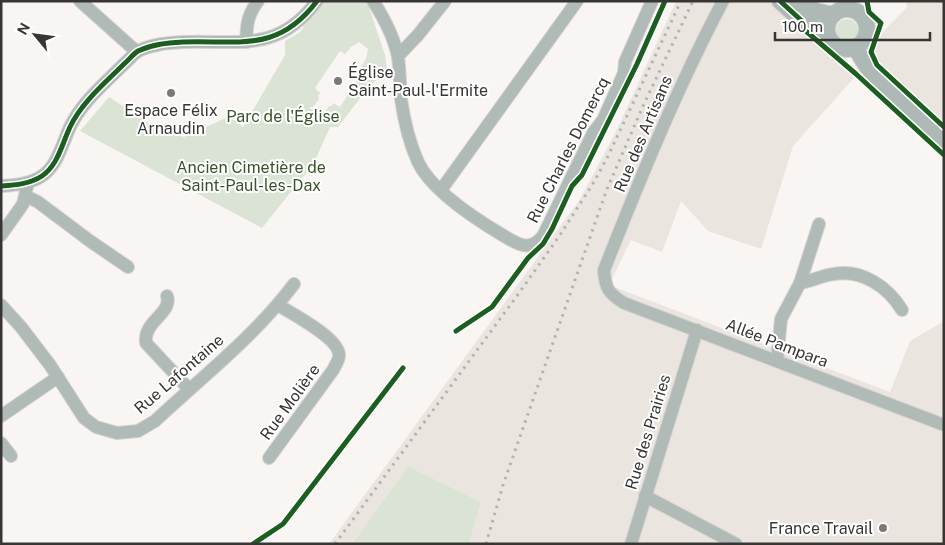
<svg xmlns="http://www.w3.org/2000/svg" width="945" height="545" font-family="'Public Sans',sans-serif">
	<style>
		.built { fill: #ebe5df }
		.green { fill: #dbe4d4; fill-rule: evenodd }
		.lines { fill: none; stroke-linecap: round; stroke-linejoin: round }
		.minor-casing { stroke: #d4d3d1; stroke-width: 14 }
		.secondary-casing { stroke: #d4d3d1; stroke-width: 18 }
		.minor { stroke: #b0bab7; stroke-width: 12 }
		.secondary { stroke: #aeb8b4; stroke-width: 16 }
		.rail { stroke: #b1b5b2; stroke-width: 3; stroke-dasharray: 2.5 5; stroke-linecap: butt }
		.cycleway-casing { stroke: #fff; stroke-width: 8 }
		.cycleway { stroke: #1b5e20; stroke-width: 5 }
		.poi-dot { fill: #7b7977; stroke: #fff; stroke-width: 2 }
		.labels { text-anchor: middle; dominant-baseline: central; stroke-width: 4; stroke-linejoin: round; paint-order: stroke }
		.poi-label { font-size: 16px; fill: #373634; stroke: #fff; text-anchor: start }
		.park-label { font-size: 16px; fill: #3a5328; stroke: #fff }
		.street-label { font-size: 16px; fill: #373634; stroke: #fff }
	</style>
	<rect width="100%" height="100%" fill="#f8f5f3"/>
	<g class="built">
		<polygon points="676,1 770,1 855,77 793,146 761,249 708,231 681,201 662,252 631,240 609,285 890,392 910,341 944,321 944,544 469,544 481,502 408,466 352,544 329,544 580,199 615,133"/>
		<polygon points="908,1 944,1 944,124 878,61 874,53 881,34 907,7 906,3"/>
	</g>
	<g class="green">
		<path d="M322,1H367L385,55L387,70L368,88L338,127H330L314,163L262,228L80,131L109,97L153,126L184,137L230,116L243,127L285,55V41L300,32ZM359,42L368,49L366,59L361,67L371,73L364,83L358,79L340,107L333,103L332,106H329L323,114L324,118H322L321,114L314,109H310V107H313L319,99L318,95L321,94L315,88L340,51L345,54L351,47Z"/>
		<circle cx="847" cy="30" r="11"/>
		<polygon points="408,466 481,502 469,544 352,544"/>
	</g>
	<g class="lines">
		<g class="minor-casing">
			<g id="minor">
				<polyline points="80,1 137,52"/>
				<path d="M373,1C384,18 394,37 398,57C400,71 400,85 401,99C404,120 409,142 418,162C431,190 477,220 504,236C519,245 530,252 543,236L593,133L603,120L624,73L625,62L652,1"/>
				<path d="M723,1C677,88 640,179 604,270C605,288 608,293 624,303L944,425"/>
				<path d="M246,42C247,24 247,16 258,1"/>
				<polyline points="398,56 418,35 445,1"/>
				<path d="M1,186C15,185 30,184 42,176C58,165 62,144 70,127C81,103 105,83 124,64C129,60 133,54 138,51C153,44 167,43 183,42C240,40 278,53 317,1"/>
				<polyline points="441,190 577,1"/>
				<polyline points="26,196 38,202 90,241 128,267"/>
				<polyline points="1,235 23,204 27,187"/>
				<path d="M800,283C812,281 823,275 834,274C862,269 888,287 902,310"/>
				<path d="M167,296C173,313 143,321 146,343L189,389"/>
				<path d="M1,305L21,327L50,365L84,418L96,427L117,433L138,431L155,421C202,377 255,336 294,284"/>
				<polyline points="777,361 781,319 800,283 819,224"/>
				<polyline points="1,416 58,377"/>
				<polyline points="1,443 11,456"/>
				<path d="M269,458L333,370C335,366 339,360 339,356C341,339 291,313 278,305"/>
				<polyline points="645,496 736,544"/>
				<polyline points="631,544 697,330"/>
			</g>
		</g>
		<g class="secondary-casing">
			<g id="secondary">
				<polyline points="780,1 802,21 827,33"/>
				<polyline points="799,1 816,11 833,15"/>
				<circle cx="847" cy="29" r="20"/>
				<path d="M856,48C872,83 915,115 944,141"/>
			</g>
		</g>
		<use href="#minor" class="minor"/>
		<use href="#secondary" class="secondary"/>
		<g class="rail">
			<polyline points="335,544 519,293 560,235 594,182 608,156 681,1"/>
			<polyline points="486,544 503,485 607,189 643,106 693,1"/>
		</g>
		<g class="cycleway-casing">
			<g id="cycleway">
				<polyline points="780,1 802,21 800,26 856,74 944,155"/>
				<polyline points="867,1 869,12 881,23 871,52 877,65 944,127"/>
				<path d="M1,186C15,185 30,184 42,176C58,165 62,144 70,127C81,103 105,83 124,64C129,60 133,54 138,51C153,44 167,43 183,42C240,40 278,53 317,1"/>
				<polyline points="456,331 492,307 528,258 543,244 552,229 572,186 582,175 637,64 665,1"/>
				<polyline points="253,544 283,524 403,368"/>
			</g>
		</g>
		<use href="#cycleway" class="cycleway"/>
	</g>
	<g class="poi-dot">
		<circle cx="338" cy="81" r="5"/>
		<circle cx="171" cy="93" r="5"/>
		<circle cx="883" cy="528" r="5"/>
	</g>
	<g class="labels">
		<g class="poi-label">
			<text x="348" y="72">Église<tspan x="348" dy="18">Saint-Paul-l'Ermite</tspan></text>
			<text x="171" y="110" text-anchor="middle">Espace Félix<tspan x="171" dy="18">Arnaudin</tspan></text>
			<text x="873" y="528" text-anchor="end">France Travail</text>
		</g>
		<g class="park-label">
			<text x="283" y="116">Parc de l'Église</text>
			<text x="251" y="167">Ancien Cimetière de<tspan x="251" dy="18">Saint-Paul-les-Dax</tspan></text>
		</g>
		<g class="street-label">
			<text transform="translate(643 134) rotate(-67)">Rue des Artisans</text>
			<text transform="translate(568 150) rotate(-63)">Rue Charles Domercq</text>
			<text transform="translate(777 343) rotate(21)">Allée Pampara</text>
			<text transform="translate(179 374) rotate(-41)">Rue Lafontaine</text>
			<text transform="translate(290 402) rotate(-54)">Rue Molière</text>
			<text transform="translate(648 432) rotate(-73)">Rue des Prairies</text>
		</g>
	</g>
	<rect width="945" height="545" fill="none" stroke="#373634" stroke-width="5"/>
	<g transform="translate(35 35) rotate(299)" stroke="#ffffff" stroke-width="4" paint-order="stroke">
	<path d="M0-4L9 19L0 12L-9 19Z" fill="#373634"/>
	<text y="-8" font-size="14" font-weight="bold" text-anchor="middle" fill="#373634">N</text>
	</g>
	<path d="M775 32v8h155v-8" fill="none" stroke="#373634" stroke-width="2.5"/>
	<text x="782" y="32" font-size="15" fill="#373634" stroke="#ffffff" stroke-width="4" paint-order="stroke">100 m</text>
</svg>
